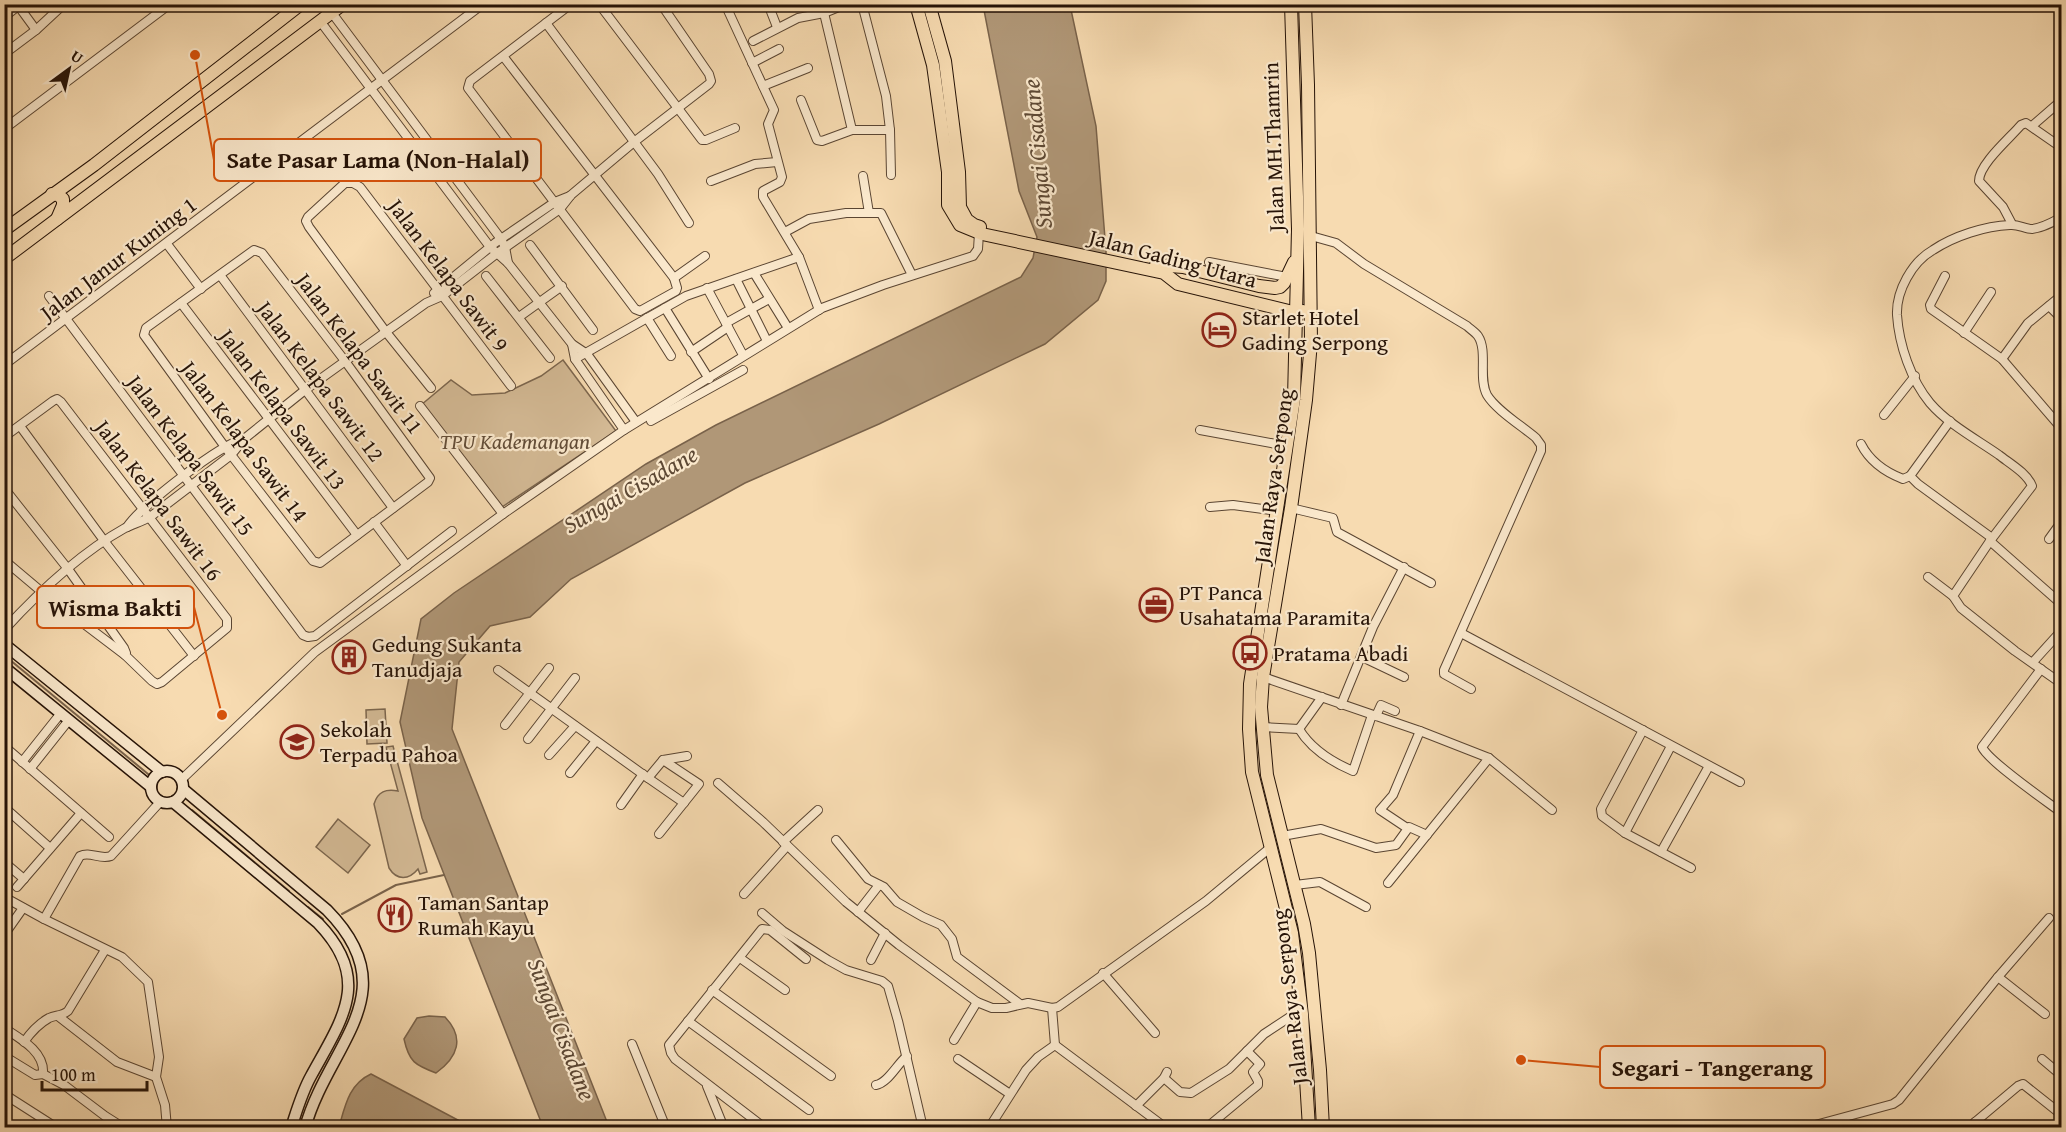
<svg xmlns="http://www.w3.org/2000/svg" width="2066" height="1132" font-family="'Gentium Book Plus',serif">
	<style>
		.green { fill: #d3b994; stroke: #7c664e; stroke-width: 1.5 }
		.water { fill: #b09777; stroke: #79624a; stroke-width: 1.5 }
		.lines { fill: none; stroke-linecap: round; stroke-linejoin: round }
		.stream { stroke: #79624a; stroke-width: 2 }
		.street-casing { stroke: #5a4532; stroke-width: 10 }
		.secondary-casing { stroke: #261307; stroke-width: 13 }
		.primary-casing { stroke: #261307; stroke-width: 14 }
		.street { stroke: #fae8cc; stroke-width: 8 }
		.secondary { stroke: #fae8cc; stroke-width: 10 }
		.primary { stroke: #f7dbb1; stroke-width: 12 }
		.labels { text-anchor: middle; dominant-baseline: central; stroke-width: 4.5; stroke-linejoin: round; paint-order: stroke }
		.street-label { font-size: 22px; fill: #261307; stroke: #fae8cc }
		.poi-label { font-size: 22px; fill: #261307; stroke: #fae8cc; text-anchor: start }
		.park-label { font-size: 22px; font-style: italic; fill: #634d38; stroke: #fae8cc }
		.water-label { font-size: 24px; font-style: italic; fill: #5d4834; stroke: #fae8cc }
		.leader { fill: none; stroke: #d5520c; stroke-width: 2 }
		.callout-dot { fill: #d5520c; stroke: #fae8cc; stroke-width: 2 }
		.callout { fill: #fae8cc; stroke: #d5520c; stroke-width: 2 }
		.callout-label { font-size: 24px; text-anchor: middle; font-weight: bold; fill: #261307 }
	</style>
	<rect width="100%" height="100%" fill="#f7dbb1"/>
	<filter id="stains"><feTurbulence type="fractalNoise" baseFrequency=".00333" numOctaves="4"/><feColorMatrix values="0 0 0 0 .2 0 0 0 0 .09 0 0 0 0 .02 0 0 0 .5 -.17"/></filter>
	<radialGradient id="worn" r=".72"><stop offset=".6" stop-color="#630" stop-opacity="0"/><stop offset="1" stop-color="#630" stop-opacity=".3"/></radialGradient>
	<g class="green">
		<polygon points="563,360 616,431 502,507 421,405 451,380 472,395 505,393 541,376"/>
		<polygon points="385,709 387,743 367,744 366,710"/>
		<path d="M393,746L427,872L420,874L418,869C409,880 397,881 389,868L374,804C378,791 386,789 398,791L386,747Z"/>
		<polygon points="338,819 370,845 348,873 316,847"/>
	</g>
	<g class="water">
		<polygon points="983,5 1070,5 1096,126 1106,251 1106,281 1098,300 1045,344 879,424 745,483 571,579 530,617 490,626 459,662 452,729 609,1127 543,1127 422,818 400,722 421,619 454,593 646,464 716,425 1021,277 1033,258 1037,237 1019,191"/>
		<path d="M429,1016L445,1017C465,1038 458,1057 436,1073C415,1065 409,1062 404,1039L417,1018Z"/>
		<path d="M371,1074L471,1127H339C345,1106 349,1084 371,1074Z"/>
	</g>
	<g class="lines">
		<g class="stream">
			<polyline points="4,655 148,774"/>
			<polyline points="192,810 289,891"/>
			<polyline points="308,907 323,919"/>
			<polyline points="342,914 396,885 444,875"/>
		</g>
		<g class="street-casing">
			<g id="street">
				<polyline points="17,4 36,30"/>
				<polyline points="599,4 702,140 706,140 735,128"/>
				<polyline points="725,4 774,110 768,124 782,177 780,182 763,191 763,197 799,257 819,310"/>
				<polyline points="768,4 777,27"/>
				<polyline points="862,4 886,96 890,130 891,175"/>
				<polyline points="332,13 501,239 505,247 508,263"/>
				<polyline points="824,13 852,130"/>
				<polyline points="4,17 18,6"/>
				<polyline points="320,21 490,247 508,263 572,344"/>
				<polyline points="546,23 658,174 689,223"/>
				<polyline points="753,41 798,18 824,13 846,4"/>
				<polyline points="4,54 36,30 64,4"/>
				<polyline points="503,56 674,278 677,288 676,291 640,311 635,309 468,88 470,81 571,4"/>
				<polyline points="752,63 779,49"/>
				<polyline points="763,86 808,68"/>
				<polyline points="801,100 817,140 822,141 852,130 890,130"/>
				<polyline points="2032,126 2062,100"/>
				<polyline points="4,129 170,4"/>
				<polyline points="863,176 869,213"/>
				<polyline points="711,181 755,164 777,162"/>
				<path d="M2062,217C2053,222 2043,228 2032,229C2025,229 2018,224 2010,225C1985,226 1954,236 1933,250C1912,262 1896,291 1897,315C1899,345 1911,380 1930,403C1948,424 1976,439 1999,455C2009,463 2027,473 2032,486L1990,541L1953,596L1961,608L2015,651L2062,684"/>
				<path d="M2012,224L2003,207L1979,181C1979,164 2010,138 2021,125L2026,123L2062,148"/>
				<polyline points="785,232 809,219 846,213 881,213 912,275"/>
				<path d="M1311,236L1336,243L1364,264L1467,326C1470,329 1475,332 1478,336C1488,351 1478,378 1487,395C1496,410 1522,426 1536,438L1541,445V451L1444,670V674L1471,689"/>
				<polyline points="167,244 201,289"/>
				<polyline points="530,245 593,330"/>
				<polygon points="254,250 262,253 345,361 430,478 428,482 320,563 313,561 225,447 144,335 146,328"/>
				<polyline points="1209,262 1287,277"/>
				<polyline points="754,273 788,328"/>
				<polyline points="220,275 393,508"/>
				<polyline points="486,276 550,358"/>
				<polyline points="1945,276 1930,305 1931,309 2002,359 2062,429"/>
				<polyline points="674,278 705,256"/>
				<polyline points="736,279 767,341"/>
				<polyline points="707,288 743,355"/>
				<polyline points="434,293 495,243 555,202 570,196"/>
				<polyline points="49,296 303,635 308,637 315,636 452,531"/>
				<polyline points="181,303 357,535"/>
				<polyline points="2049,306 2062,319"/>
				<polyline points="665,308 709,379"/>
				<polyline points="519,317 562,286"/>
				<polyline points="647,318 671,356"/>
				<polyline points="726,323 769,299"/>
				<polyline points="1964,333 1991,292"/>
				<polyline points="691,352 728,327"/>
				<polyline points="575,359 686,296 799,257"/>
				<polyline points="2002,359 2028,323 2062,295"/>
				<polyline points="4,365 483,4"/>
				<polyline points="431,388 386,332 309,227 306,221 308,217 345,183 353,183 360,187 511,386"/>
				<polyline points="420,406 503,514"/>
				<polyline points="1884,415 1915,376"/>
				<polyline points="651,421 743,370"/>
				<polyline points="1950,421 1910,476 1918,484 1992,538"/>
				<polyline points="20,426 105,542 194,656"/>
				<polyline points="624,430 575,359 572,344 587,354 636,422"/>
				<polyline points="1200,430 1287,446"/>
				<polyline points="4,437 53,401 57,399 61,402 227,619 227,628 162,682 157,684 152,681 125,655 126,653 124,648 68,569 4,488"/>
				<path d="M1861,444C1870,462 1885,472 1903,479L1910,476"/>
				<polyline points="1210,507 1233,505 1277,511"/>
				<polyline points="1291,508 1333,518 1337,532 1431,583"/>
				<polyline points="374,522 407,566"/>
				<path d="M127,527C141,506 220,444 244,439"/>
				<polyline points="2049,539 2062,521"/>
				<polyline points="1990,541 2058,601 2062,607"/>
				<polyline points="4,560 42,592 125,655"/>
				<polyline points="1928,577 1953,596"/>
				<path d="M4,630C37,594 82,552 125,528C133,524 141,522 150,517L231,455L244,439L305,390L426,303L442,296L496,254L560,209L571,195L634,142L709,84L711,81L709,74L661,4"/>
				<polyline points="1461,633 1740,782"/>
				<polyline points="1362,657 1404,677"/>
				<polyline points="2033,662 2062,630"/>
				<path d="M2041,669L1982,747C1988,761 2046,801 2062,813"/>
				<polyline points="498,670 648,778 663,760 687,756"/>
				<polyline points="1263,677 1420,731 1489,758 1552,810"/>
				<polyline points="1341,705 1373,627 1404,567"/>
				<polyline points="1376,716 1381,705 1395,711"/>
				<polyline points="505,725 549,668"/>
				<polyline points="1263,727 1299,729 1322,697"/>
				<path d="M1299,729C1311,749 1332,762 1353,771L1372,715"/>
				<polyline points="1643,730 1601,809 1602,816 1625,833 1691,868"/>
				<polyline points="528,739 575,678"/>
				<polyline points="4,746 109,837"/>
				<polyline points="549,755 575,726"/>
				<polyline points="22,762 61,713"/>
				<polyline points="30,769 69,720"/>
				<polyline points="570,773 596,741"/>
				<polyline points="648,778 684,803"/>
				<polyline points="181,780 315,652 503,514 624,430 822,308 883,285 973,256 978,249 979,233"/>
				<polyline points="718,783 763,822 846,902 899,945 977,1002 992,1008 1006,1008 1028,1003 1052,1008 1058,1007 1206,901 1271,847"/>
				<polyline points="621,805 643,774"/>
				<polyline points="4,807 50,848"/>
				<polyline points="1407,828 1380,810 1393,795 1420,731"/>
				<polyline points="1625,833 1671,746"/>
				<polyline points="659,834 699,784 663,760"/>
				<polyline points="1282,836 1321,829 1376,848 1396,845 1409,827 1427,835"/>
				<polyline points="836,840 868,879 884,887 897,902 923,917 941,925 952,939 957,957 1020,1004"/>
				<polyline points="783,842 818,810"/>
				<polyline points="1661,852 1709,766"/>
				<polyline points="4,862 24,879"/>
				<polyline points="1388,883 1489,758"/>
				<polyline points="1295,885 1320,882 1366,907"/>
				<polyline points="17,887 81,813"/>
				<polyline points="744,894 787,846"/>
				<polyline points="4,897 44,919 122,957 148,982 159,1057 156,1077 165,1105 167,1128"/>
				<polyline points="858,912 879,885"/>
				<polyline points="762,913 783,931 828,960 846,970 882,981 888,986 898,1021 923,1128"/>
				<path d="M44,919L80,856C90,851 100,860 111,856L161,801"/>
				<polyline points="4,935 23,908"/>
				<polyline points="740,958 785,990"/>
				<polyline points="871,960 885,933"/>
				<polyline points="1103,973 1155,1033"/>
				<polyline points="1998,977 2045,1014"/>
				<polyline points="712,990 831,1076"/>
				<polyline points="1052,1008 1055,1045"/>
				<polyline points="58,1016 117,1062 156,1077"/>
				<polyline points="688,1021 809,1110"/>
				<path d="M4,1028C21,1039 45,1052 43,1074"/>
				<polyline points="954,1040 977,1002"/>
				<path d="M24,1042C31,1032 38,1024 49,1018C56,1015 62,1016 68,1011L105,950"/>
				<polyline points="632,1044 666,1128"/>
				<polyline points="4,1056 35,1075 43,1074"/>
				<polyline points="958,1059 1010,1094"/>
				<polyline points="2042,1059 2062,1076"/>
				<polyline points="43,1074 64,1085 105,1116 124,1128"/>
				<polyline points="1164,1078 1180,1092 1191,1093 1229,1069 1264,1034 1302,1009"/>
				<path d="M876,1085C888,1083 897,1064 907,1056"/>
				<polyline points="707,1086 724,1128"/>
				<polyline points="4,1094 54,1126 64,1128"/>
				<polyline points="1136,1106 1164,1078 1167,1072"/>
				<polyline points="1975,1122 1983,1128"/>
				<polyline points="4,1125 8,1128"/>
				<polyline points="765,1128 675,1059 671,1053 669,1045 762,929 770,930 806,959"/>
				<polyline points="989,1128 1026,1070 1038,1057 1055,1045 1166,1128"/>
				<polyline points="1206,1128 1258,1085 1258,1081 1253,1072 1260,1064 1247,1051"/>
				<polyline points="1804,1128 1893,1104 1899,1100 1998,977 2049,918"/>
				<polyline points="1968,1128 2018,1086 2023,1084 2062,1115"/>
			</g>
		</g>
		<g class="secondary-casing">
			<g id="secondary">
				<polyline points="4,644 162,772"/>
				<polyline points="4,667 151,787"/>
				<circle cx="167" cy="787" r="16"/>
				<path d="M183,789L327,910C409,993 328,1044 305,1128"/>
				<path d="M173,802L318,923C373,980 342,1019 311,1076C302,1092 297,1110 291,1128"/>
			</g>
		</g>
		<g class="primary-casing">
			<g id="primary">
				<polyline points="916,4 933,65 948,172 948,205 960,225 982,234 1164,273 1178,284 1297,313 1303,311"/>
				<polyline points="929,4 945,61 959,172 960,207 967,220 974,225 980,227"/>
				<polyline points="1291,4 1298,229 1294,399 1250,684 1249,729 1252,772 1292,933 1302,1014 1309,1128"/>
				<polyline points="1305,4 1308,85 1311,342 1306,400 1291,508 1263,677 1261,707 1267,775 1304,924 1309,953 1320,1070 1323,1128"/>
				<polyline points="52,194 58,195 63,199 63,205 57,219"/>
				<polyline points="4,230 94,165 301,4"/>
				<polyline points="4,259 343,4"/>
				<polyline points="1156,265 1183,267 1259,286 1275,288 1280,287 1284,283 1294,262"/>
			</g>
		</g>
		<use href="#street" class="street"/>
		<use href="#secondary" class="secondary"/>
		<use href="#primary" class="primary"/>
	</g>
	<defs>
		<g id="hotel-ring" transform="scale(1.725)"><circle r="9.5" fill="#fae8cc" stroke="#8f2418" stroke-width="1.5"/><path d="M-6-4.5h1.5V1H6V5H4.5V3h-9V5H-6ZM-4 0a1.8 1.8 0 1 1 3.6 0ZM.5 0V-2.5h3Q6-2.5 6 0Z" fill="#8f2418"/></g>
		<g id="office-ring" transform="scale(1.725)"><circle r="9.5" fill="#fae8cc" stroke="#8f2418" stroke-width="1.5"/><path d="M-6-3h4V-5.5h4V-3h4V5H-6ZM-1-4.5V-3h2v-1.5ZM-6 0V1H6V0Z" fill="#8f2418"/></g>
		<g id="bus-ring" transform="scale(1.725)"><circle r="9.5" fill="#fae8cc" stroke="#8f2418" stroke-width="1.5"/><path d="M-5-6H5V4H4V6H2V4H-2V6H-4V4H-5ZM-3.5-4V0h7V-4ZM-3.5 1.2v1.5H-2V1.2ZM2 1.2v1.5H3.5V1.2Z" fill="#8f2418"/></g>
		<g id="building-ring" transform="scale(1.725)"><circle r="9.5" fill="#fae8cc" stroke="#8f2418" stroke-width="1.5"/><path d="M-4-6H4V6H1V3H-1V6H-4ZM-2.5-4.3h1.7v1.8h-1.7ZM.8-4.3h1.7v1.8H.8ZM-2.5-1h1.7V.8h-1.7ZM.8-1h1.7V.8H.8Z" fill="#8f2418"/></g>
		<g id="school-ring" transform="scale(1.725)"><circle r="9.5" fill="#fae8cc" stroke="#8f2418" stroke-width="1.5"/><path d="M0-5L7-2L0 1L-7-2ZM-4 1L0 2.5L4 1V4Q0 6-4 4Z" fill="#8f2418"/></g>
		<g id="restaurant-ring" transform="scale(1.725)"><circle r="9.5" fill="#fae8cc" stroke="#8f2418" stroke-width="1.5"/><path d="M-5-6h1v4h1v-4h1v4h1v-4h1v5L-1.5 .5V6h-2V.5L-5-1ZM5-6V6H3V1.5H1.5Q1.5-4 5-6Z" fill="#8f2418"/></g>
	</defs>
	<g fill-rule="evenodd">
		<use href="#hotel-ring" x="1219" y="330"/>
		<use href="#office-ring" x="1156" y="605"/>
		<use href="#bus-ring" x="1250" y="653"/>
		<use href="#building-ring" x="349" y="657"/>
		<use href="#school-ring" x="297" y="742"/>
		<use href="#restaurant-ring" x="395" y="915"/>
	</g>
	<g class="labels">
		<g class="street-label">
			<text transform="translate(1273 147) rotate(-92)">Jalan MH.Thamrin</text>
			<text transform="translate(118 258) rotate(-37)">Jalan Janur Kuning 1</text>
			<text transform="translate(1173 258) rotate(15)">Jalan Gading Utara</text>
			<text transform="translate(449 275) rotate(53)">Jalan Kelapa Sawit 9</text>
			<text transform="translate(360 353) rotate(53)">Jalan Kelapa Sawit 11</text>
			<text transform="translate(321 381) rotate(53)">Jalan Kelapa Sawit 12</text>
			<text transform="translate(283 409) rotate(53)">Jalan Kelapa Sawit 13</text>
			<text transform="translate(245 441) rotate(53)">Jalan Kelapa Sawit 14</text>
			<text transform="translate(191 455) rotate(53)">Jalan Kelapa Sawit 15</text>
			<text transform="translate(1273 476) rotate(-82)">Jalan Raya Serpong</text>
			<text transform="translate(159 500) rotate(53)">Jalan Kelapa Sawit 16</text>
			<text transform="translate(1289 997) rotate(-97)">Jalan Raya Serpong</text>
		</g>
		<g class="poi-label">
			<text x="1242" y="317">Starlet Hotel<tspan x="1242" dy="25">Gading Serpong</tspan></text>
			<text x="1179" y="592">PT Panca<tspan x="1179" dy="25">Usahatama Paramita</tspan></text>
			<text x="372" y="644">Gedung Sukanta<tspan x="372" dy="25">Tanudjaja</tspan></text>
			<text x="1273" y="653">Pratama Abadi</text>
			<text x="320" y="729">Sekolah<tspan x="320" dy="25">Terpadu Pahoa</tspan></text>
			<text x="418" y="902">Taman Santap<tspan x="418" dy="25">Rumah Kayu</tspan></text>
		</g>
		<g class="park-label">
			<text x="515" y="441">TPU Kademangan</text>
		</g>
		<g class="water-label">
			<text transform="translate(1037 154) rotate(-95)">Sungai Cisadane</text>
			<text transform="translate(630 489) rotate(-30)">Sungai Cisadane</text>
			<text transform="translate(562 1029) rotate(69)">Sungai Cisadane</text>
		</g>
	</g>
	<path class="leader" d="M195 55L214 160M222 715L194 607M1521 1060L1600 1067"/>
	<g class="callout-dot">
		<circle cx="195" cy="55" r="6"/>
		<circle cx="222" cy="715" r="6"/>
		<circle cx="1521" cy="1060" r="6"/>
	</g>
	<g class="callout">
		<rect x="214" y="139" width="327" height="42" rx="6"/>
		<rect x="37" y="586" width="157" height="42" rx="6"/>
		<rect x="1600" y="1046" width="225" height="42" rx="6"/>
	</g>
	<g class="callout-label">
		<text x="378" y="168">Sate Pasar Lama (Non-Halal)</text>
		<text x="115" y="616">Wisma Bakti</text>
		<text x="1712" y="1076">Segari - Tangerang</text>
	</g>
	<rect width="2066" height="1132" fill="none" stroke="#f7dbb1" stroke-width="24"/>
	<rect x="6" y="6" width="2054" height="1120" fill="none" stroke="#261307" stroke-width="3"/>
	<rect x="12" y="12" width="2042" height="1108" fill="none" stroke="#261307" stroke-width="1.5"/>
	<g transform="translate(69 69) rotate(33)" stroke="#fae8cc" stroke-width="4.5" paint-order="stroke">
	<path d="M0-4.5L10 22L0 15L-10 22Z" fill="#261307"/>
	<text y="-9" font-size="16" font-weight="bold" text-anchor="middle" fill="#261307">U</text>
	</g>
	<path d="M42 1081v9h105v-9" fill="none" stroke="#261307" stroke-width="3"/>
	<text x="51" y="1081" font-size="18" fill="#261307" stroke="#fae8cc" stroke-width="4.5" paint-order="stroke">100 m</text>
	<rect width="100%" height="100%" filter="url(#stains)"/>
	<rect width="100%" height="100%" fill="url(#worn)"/>
</svg>
